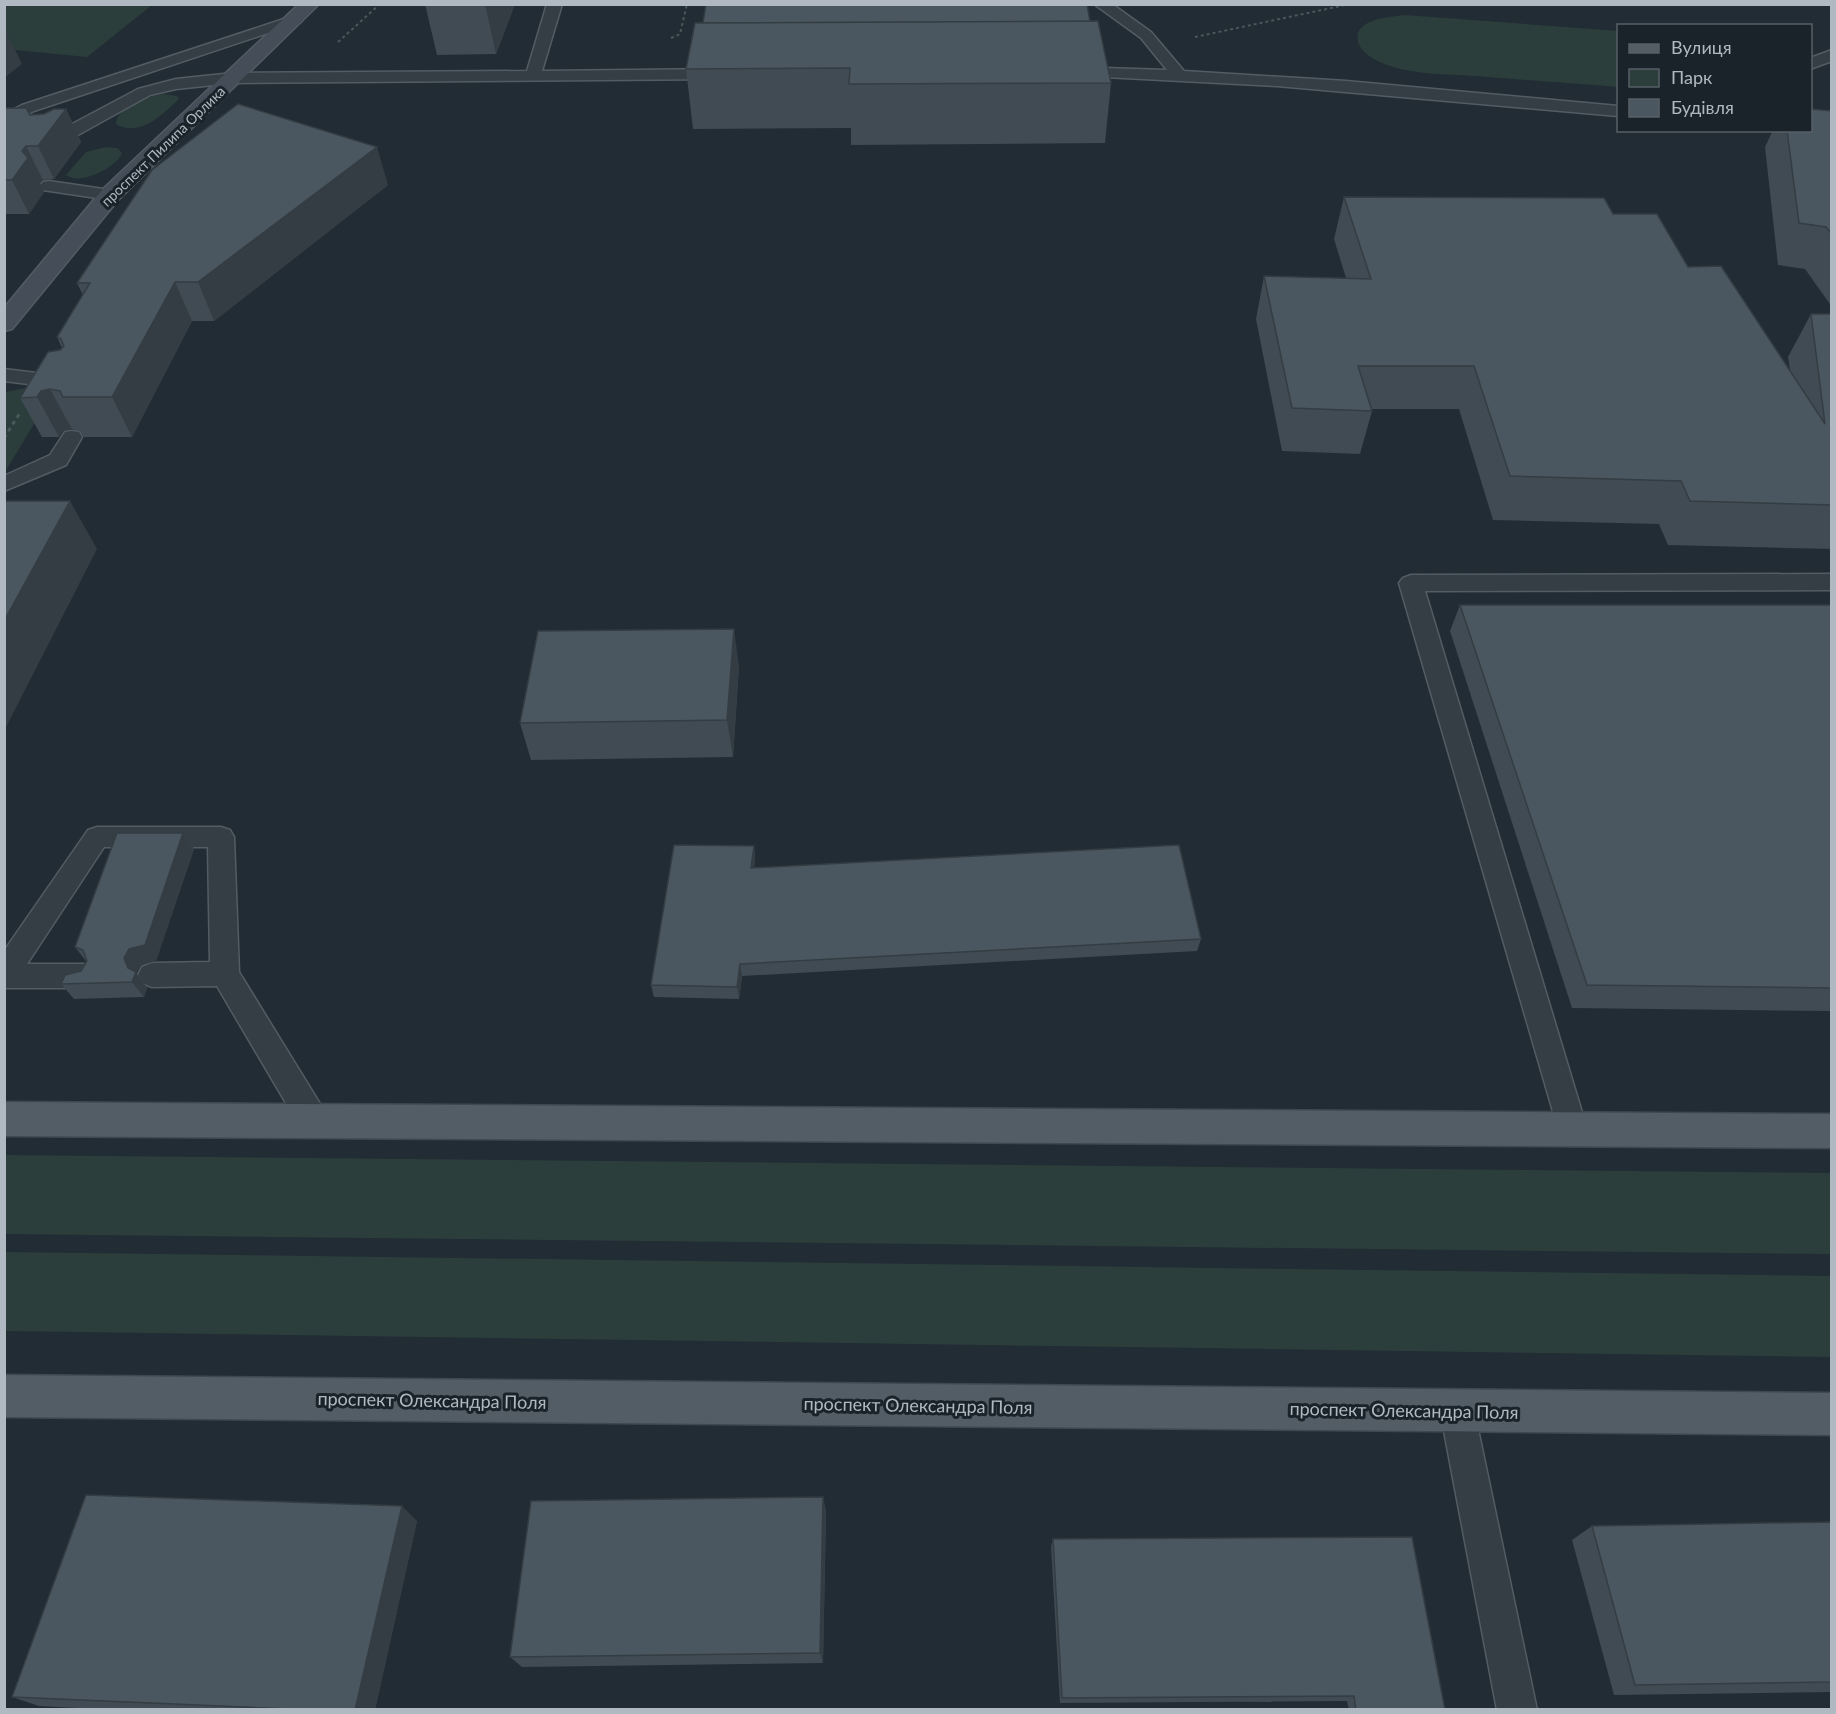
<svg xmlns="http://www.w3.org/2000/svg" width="1836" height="1714" font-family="Lato,sans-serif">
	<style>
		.green { fill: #2b3e3c }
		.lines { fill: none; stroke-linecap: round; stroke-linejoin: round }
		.service-casing { stroke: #535c63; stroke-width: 3 }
		.secondary-casing { stroke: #535c63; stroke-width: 3 }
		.primary-casing { stroke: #3f474f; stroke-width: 3 }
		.path-far1 { stroke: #48595a; stroke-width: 2; stroke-dasharray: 3 3; stroke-linecap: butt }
		.path { stroke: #48595a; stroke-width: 3; stroke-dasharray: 4 4; stroke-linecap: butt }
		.service { fill: #353e45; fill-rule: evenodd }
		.secondary { fill: #444d58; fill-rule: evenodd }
		.primary { fill: #535d65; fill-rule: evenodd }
		.wall { fill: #404b53 }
		.shaded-wall { fill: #343d43 }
		.building { fill: #4b5760; stroke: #343d43; stroke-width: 1.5 }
		.labels { text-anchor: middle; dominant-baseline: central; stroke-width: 6; stroke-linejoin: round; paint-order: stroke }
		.far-street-label { font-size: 14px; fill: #b0b9c2; stroke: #1b232a }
		.near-street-label { font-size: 18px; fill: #b0b9c2; stroke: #1b232a }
	</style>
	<rect width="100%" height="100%" fill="#222c34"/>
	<g class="green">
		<polygon points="4,5 152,5 87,57 5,49"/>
		<path d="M1405,15L1618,31V87C1571,83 1523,80 1476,76C1445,74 1409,75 1380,62C1371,58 1360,51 1358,41C1353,19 1390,17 1405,15Z"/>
		<path d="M164,94L177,96L179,99C163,114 140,138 116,124C117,106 148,96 164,94Z"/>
		<path d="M106,147L117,148L122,153C116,168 80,186 66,175L86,152Z"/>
		<polygon points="31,387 52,394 5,472 5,392"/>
		<polygon points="4,1155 1831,1173 1831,1254 5,1234"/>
		<polygon points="5,1252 1831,1276 1831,1357 5,1331"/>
	</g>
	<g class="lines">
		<g class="service-casing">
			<g id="service">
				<polygon points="547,4 562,4 542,71 722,69 730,74 722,79 233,83 176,89 150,95 58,146 46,146 44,142 46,138 138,89 176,79 233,73 527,71"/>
				<polygon points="1094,4 1112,4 1151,32 1184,71 1346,81 1618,106 1618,116 1277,86 1066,75 1064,72 1066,69 1072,67 1167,70 1141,38"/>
				<polygon points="296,15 301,16 303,19 301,22 34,111 4,126 4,114 22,105"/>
				<polygon points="1832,50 1832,61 1810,69 1810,58"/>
				<polygon points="49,181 110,190 116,191 119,195 116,199 110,200 43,190 40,186 43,182"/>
				<polygon points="4,369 69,377 76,379 79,383 76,387 69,389 4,381"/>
				<polygon points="72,431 79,432 82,437 66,465 4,491 4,476 50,455 65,432"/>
				<polygon points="1832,574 1832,590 1425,591 1587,1129 1583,1139 1572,1143 1561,1139 1399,583 1403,578 1411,575"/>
				<polygon points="97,827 221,827 230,830 234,837 239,972 325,1112 329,1122 325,1132 314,1136 303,1132 217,986 152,987 142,983 138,975 142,967 152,963 210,962 208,847 104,847 27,964 83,964 93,967 97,976 93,985 83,988 4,988 4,951 88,830"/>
				<polygon points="1457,1393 1469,1398 1474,1410 1537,1710 1497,1710 1440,1410 1445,1398"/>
			</g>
		</g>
		<g class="secondary-casing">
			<polygon id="secondary" points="299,4 319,4 118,200 12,329 4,331 4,308 102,190"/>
		</g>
		<g class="primary-casing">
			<g id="primary">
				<polygon points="4,1102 1832,1114 1832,1148 4,1136"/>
				<polygon points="4,1375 1832,1393 1832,1435 4,1417"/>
			</g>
		</g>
		<g class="path-far1">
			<polyline points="1195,37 1350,4"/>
			<polyline points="671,38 680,34 687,4"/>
			<polyline points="338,42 380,4"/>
		</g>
		<polyline class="path" points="4,438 20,413"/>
		<use href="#service" class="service"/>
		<use href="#secondary" class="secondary"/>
		<use href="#primary" class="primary"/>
	</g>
	<g class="wall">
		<polygon points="425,4 515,4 496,54 437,55"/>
		<polygon points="1090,22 1111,83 1105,143 851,145 851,128 693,129 686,69"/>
		<polygon points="4,108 30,115 44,114 66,109 81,142 54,179 43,180 40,183 44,192 29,214 4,214"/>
		<polygon points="1832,111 1832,307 1805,269 1778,265 1765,147 1773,130 1810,130"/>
		<polygon points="388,185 214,321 192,321 132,437 84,437 80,431 72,429 63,431 59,437 42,437 20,398 62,348 57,337 83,295 77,283"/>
		<polygon points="1344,197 1613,214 1688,267 1790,370 1788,357 1811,314 1832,314 1832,549 1668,545 1659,524 1493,520 1459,409 1372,409 1372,411 1360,454 1282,451 1256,319 1264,276 1346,278 1334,239"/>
		<polygon points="1460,605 1832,605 1832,1011 1572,1008 1450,631"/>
		<polygon points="739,666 733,757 531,760 520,723"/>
		<polygon points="183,833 194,849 156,961 141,965 136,973 147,988 144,997 74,999 61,984 81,971 86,961 75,947"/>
		<polygon points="754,846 755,859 754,868 1201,939 1197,951 742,976 739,999 654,997 651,985"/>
		<polygon points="823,1497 826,1512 823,1663 522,1667 510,1657"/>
		<polygon points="417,1521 375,1710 115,1710 39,1706 12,1697"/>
		<polygon points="1832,1522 1832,1692 1614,1695 1572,1540 1592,1526"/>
		<polygon points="1053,1539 1445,1710 1349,1710 1347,1701 1060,1703 1051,1546"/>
	</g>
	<g class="shaded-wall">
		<polygon points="485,4 515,4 496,54"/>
		<polygon points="4,27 22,64 4,78"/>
		<polygon points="66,109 81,142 54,179 38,146"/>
		<polygon points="26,146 43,180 40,183 44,192 29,214 12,180 22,151"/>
		<polygon points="377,147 388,185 214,321 198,282"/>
		<polygon points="175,282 192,321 132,437 112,397"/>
		<polygon points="50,389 72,429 63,431 59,437 37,397 41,391"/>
		<polygon points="70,501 97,549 4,731 4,621"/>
		<polygon points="734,629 739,666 733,757 727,720"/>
		<polygon points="183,833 194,849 156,961 141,965 136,973 147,988 144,997 132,982 124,958"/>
		<polygon points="754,846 755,859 753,881 751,868"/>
		<polygon points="740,964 742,976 739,999 737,987"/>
		<polygon points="823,1497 826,1512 823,1663 820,1653"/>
		<polygon points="402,1506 417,1521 375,1710 355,1710"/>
	</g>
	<g class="building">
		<polygon points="706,4 1087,4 1090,22 703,23"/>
		<polygon points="1098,21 1111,83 849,84 850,68 686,69 695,23"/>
		<polygon points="238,104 377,147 198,282 175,282 112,397 63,397 60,391 50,389 41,391 37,397 20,398 48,352 60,350 64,346 61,339 57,337 90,283 77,283 152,170"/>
		<polygon points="4,108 26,108 30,115 44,114 54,109 66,109 38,146 26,146 22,151 28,158 12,180 4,180"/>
		<polygon points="1810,109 1832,111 1832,234 1826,227 1799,223 1787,130 1810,130"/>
		<polygon points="1344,197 1604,198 1613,214 1657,214 1688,267 1721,266 1825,424 1811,314 1832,314 1832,505 1690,501 1681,481 1510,476 1474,366 1358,366 1372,411 1292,408 1264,276 1371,279"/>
		<polygon points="4,501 70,501 4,621"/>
		<polygon points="1460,605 1832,605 1832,988 1587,985"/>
		<polygon points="734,629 727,720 520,723 538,631"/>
		<polygon points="117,833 183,833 145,945 129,949 124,958 128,968 136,972 132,982 61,984 65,975 81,971 87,961 83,950 75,947"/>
		<polygon points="674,845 754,846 751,868 1179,845 1201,939 740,964 737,987 651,985"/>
		<polygon points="86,1495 402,1506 355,1710 313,1710 12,1697"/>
		<polygon points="823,1497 820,1653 510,1657 531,1501"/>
		<polygon points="1832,1522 1832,1682 1635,1685 1592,1526"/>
		<polygon points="1412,1537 1445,1710 1356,1710 1354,1696 1062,1698 1053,1539"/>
	</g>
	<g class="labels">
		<g class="far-street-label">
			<text transform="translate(163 146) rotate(-44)">проспект Пилипа Орлика</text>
		</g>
		<g class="near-street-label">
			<text transform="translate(432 1400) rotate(1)">проспект Олександра Поля</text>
			<text transform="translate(918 1405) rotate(1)">проспект Олександра Поля</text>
			<text transform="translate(1404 1410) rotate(1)">проспект Олександра Поля</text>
		</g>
	</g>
	<rect width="1836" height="1714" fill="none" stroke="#b0b9c2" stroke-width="12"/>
	<rect x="1617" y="24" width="195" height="108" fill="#1b232a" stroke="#575f67" stroke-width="1.5"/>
	<rect x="1629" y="44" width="30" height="9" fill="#535d65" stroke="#575f67" stroke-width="1.5"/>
	<text x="1671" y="54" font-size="18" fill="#b0b9c2">Вулиця</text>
	<rect x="1629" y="69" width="30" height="18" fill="#2b3e3c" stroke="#575f67" stroke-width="1.5"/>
	<text x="1671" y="84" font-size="18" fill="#b0b9c2">Парк</text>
	<rect x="1629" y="99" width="30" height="18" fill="#4b5760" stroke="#575f67" stroke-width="1.5"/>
	<text x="1671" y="114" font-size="18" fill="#b0b9c2">Будівля</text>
</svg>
